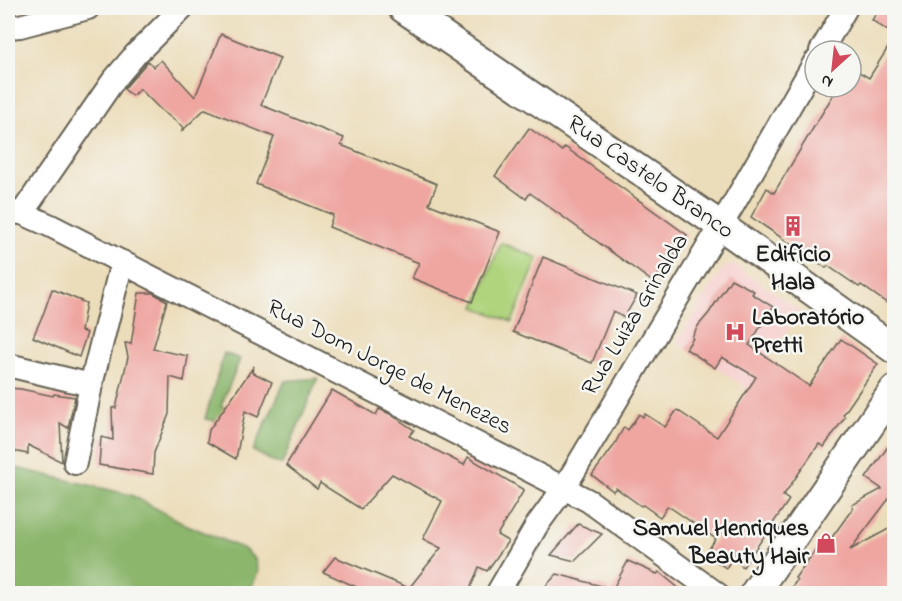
<svg xmlns="http://www.w3.org/2000/svg" width="902" height="601" font-family="'Indie Flower',sans-serif">
	<style>
		.built { fill: #f7d0cf }
		.green { fill: #afd47d; stroke: #66784c; stroke-width: 1.5 }
		.forest { fill: #8bb66c; stroke: #546944; stroke-width: 1.5 }
		.building { fill: #efa6a1 }
		.lines { fill: none; stroke-linecap: round; stroke-linejoin: round }
		.minor-casing { stroke: #656053; stroke-width: 26 }
		.major-casing { stroke: #656053; stroke-width: 32 }
		.minor { stroke: #fff; stroke-width: 22 }
		.major { stroke: #fff; stroke-width: 28 }
		.labels { text-anchor: middle; dominant-baseline: central; stroke-width: 5; stroke-linejoin: round; paint-order: stroke }
		.street-label { font-size: 24px; fill: #1c1c1c; stroke: #f6f6f2 }
		.poi-label { font-size: 24px; font-weight: bold; fill: #1c1c1c; stroke: #f6f6f2 }
	</style>
	<rect width="100%" height="100%" fill="#f6f6f2"/>
	<filter id="ink" filterUnits="userSpaceOnUse"><feTurbulence type="fractalNoise" baseFrequency=".0167" numOctaves="2"/><feDisplacementMap in="SourceGraphic" scale="12" xChannelSelector="R" yChannelSelector="G"/><feConvolveMatrix kernelMatrix="1 2 1 2 8 2 1 2 1" color-interpolation-filters="sRGB"/></filter>
	<filter id="wash" filterUnits="userSpaceOnUse"><feTurbulence type="fractalNoise" baseFrequency=".008" numOctaves="4" result="noise"/><feDisplacementMap in="SourceGraphic" scale="24" xChannelSelector="R" yChannelSelector="G"/><feGaussianBlur stdDeviation="1.35" result="paint"/><feColorMatrix in="noise" values="0 0 0 0 0 0 0 0 0 0 0 0 0 0 0 0 0 1.4 0 .05"/><feComposite in="paint" operator="in"/></filter>
	<g filter="url(#wash)">
		<rect width="100%" height="100%" fill="#ecddba"/>
		<polygon class="built" points="735,265 800,311 748,389 677,342 723,267"/>
		<polygon class="green" points="501,243 538,258 512,322 475,307"/>
		<g class="forest">
			<polygon points="224,353 240,359 221,406 243,420 240,426 205,419"/>
			<polygon points="318,378 282,464 276,463 253,451 285,381"/>
			<polygon points="8,466 131,495 187,525 244,549 255,559 258,572 249,593 8,593"/>
		</g>
		<g id="blocks">
			<g class="building">
				<polygon points="880,8 894,8 894,35 872,20"/>
				<polygon points="221,34 280,58 261,105 344,138 341,145 437,184 429,204 500,232 472,302 412,278 419,263 329,227 333,215 256,184 274,137 205,109 182,131 183,127 161,110 140,89 132,96 124,89 148,61 154,67 161,60 195,97"/>
				<polygon points="894,38 894,308 861,285 859,287 828,266 826,268 751,217 767,188 774,193 838,87 851,87 851,67 869,78"/>
				<polygon points="529,128 562,151 565,147 687,235 653,282 530,193 526,199 495,176"/>
				<polygon points="543,257 637,295 624,318 613,311 592,363 513,332"/>
				<polygon points="731,279 754,291 752,294 773,307 749,345 809,386 841,339 878,364 843,415 845,417 824,447 819,444 783,496 789,500 743,567 732,559 726,568 705,554 716,539 668,506 660,517 643,505 641,506 616,488 613,491 592,475 613,447 624,427 628,430 639,414 643,417 645,414 665,427 677,410 717,437 756,377 722,357 715,368 686,349 693,338 692,337 698,326 709,313"/>
				<polygon points="52,289 86,303 81,331 87,333 79,357 33,337 44,312"/>
				<polygon points="139,293 153,293 167,301 153,349 188,356 184,381 170,377 169,414 154,453 153,474 99,465 101,437 113,440 112,408 116,408 128,357 125,343 131,344"/>
				<polygon points="254,366 252,372 272,382 258,417 245,411 236,459 207,442 209,430"/>
				<polygon points="8,388 21,389 53,396 54,394 75,397 68,428 60,423 62,462 28,445 28,454 8,450"/>
				<polygon points="332,390 376,415 379,409 390,414 414,430 409,436 464,465 468,457 524,490 497,535 508,541 487,571 479,567 468,594 372,594 323,572 335,557 409,588 441,548 423,539 442,501 392,474 361,509 320,483 317,489 286,465"/>
				<polygon points="894,438 894,498 891,496 850,550 894,526 894,594 787,594 797,580 795,578 825,537 830,540 853,508 852,505 882,489 866,478"/>
				<polygon points="578,524 602,534 575,561 551,555"/>
				<polygon points="628,561 657,574 659,572 686,594 610,594"/>
				<polygon points="557,574 609,588 609,594 538,594"/>
			</g>
		</g>
	</g>
	<g filter="url(#ink)">
		<use href="#blocks" fill-opacity="0" stroke="#656053" stroke-width="1.5"/>
		<g class="lines">
			<g class="minor-casing">
				<g id="minor">
					<polyline points="8,27 20,26 88,8"/>
					<polyline points="821,51 846,8"/>
					<polyline points="8,212 22,213 51,226 589,501 717,594"/>
					<polyline points="22,213 113,81 136,54 182,8"/>
					<polyline points="8,365 91,385"/>
					<polyline points="75,463 91,385 122,262"/>
					<polyline points="497,594 537,525 564,488 733,205 815,62"/>
				</g>
			</g>
			<g class="major-casing">
				<g id="major">
					<polyline points="403,8 721,226 894,349"/>
					<polyline points="754,594 894,390"/>
				</g>
			</g>
			<use href="#minor" class="minor"/>
			<use href="#major" class="major"/>
		</g>
	</g>
	<defs>
		<g id="building-bare" transform="scale(1.62)"><path d="M-4-6H4V6H1V3H-1V6H-4ZM-2.5-4.3h1.7v1.8h-1.7ZM.8-4.3h1.7v1.8H.8ZM-2.5-1h1.7V.8h-1.7ZM.8-1h1.7V.8H.8Z" fill="#d1495b" stroke="#f6f6f2" stroke-width="2.5" paint-order="stroke"/></g>
		<g id="hospital-bare" transform="scale(1.62)"><path d="M-5-5h3v3.5h4V-5h3V5h-3V1.5h-4V5h-3Z" fill="#d1495b" stroke="#f6f6f2" stroke-width="2.5" paint-order="stroke"/></g>
		<g id="shop-bare" transform="scale(1.62)"><path d="M-5-2.5h2.3a2.7 3.5 0 0 1 5.4 0H5L5.5 6h-11ZM-1.5-2.5h3a1.5 2.3 0 0 0-3 0Z" fill="#d1495b" stroke="#f6f6f2" stroke-width="2.5" paint-order="stroke"/></g>
	</defs>
	<g fill-rule="evenodd">
		<use href="#building-bare" x="793" y="226"/>
		<use href="#hospital-bare" x="735" y="332"/>
		<use href="#shop-bare" x="826" y="543"/>
	</g>
	<g class="labels">
		<g class="street-label">
			<text transform="translate(650 178) rotate(35)">Rua Castelo Branco</text>
			<text transform="translate(636 315) rotate(-59)">Rua Luiza Grinalda</text>
			<text transform="translate(389 368) rotate(27)">Rua Dom Jorge de Menezes</text>
		</g>
		<g class="poi-label">
			<text x="793" y="255">Edifício<tspan x="793" dy="28">Hala</tspan></text>
			<text x="752" y="318" text-anchor="start">Laboratório<tspan x="752" dy="28">Pretti</tspan></text>
			<text x="809" y="529" text-anchor="end">Samuel Henriques<tspan x="809" dy="28">Beauty Hair</tspan></text>
		</g>
	</g>
	<rect width="902" height="601" fill="none" stroke="#f6f6f2" stroke-width="30"/>
	<g transform="translate(833 69) rotate(207)"><circle r="28" fill="#f6f6f2" stroke="#9f9f9c" stroke-width="1.5"/>
	<path d="M0-4.5L10 22L0 15L-10 22Z" fill="#d1495b"/>
	<text y="-9" font-size="16" font-weight="bold" text-anchor="middle" fill="#1c1c1c">N</text>
	</g>
</svg>
